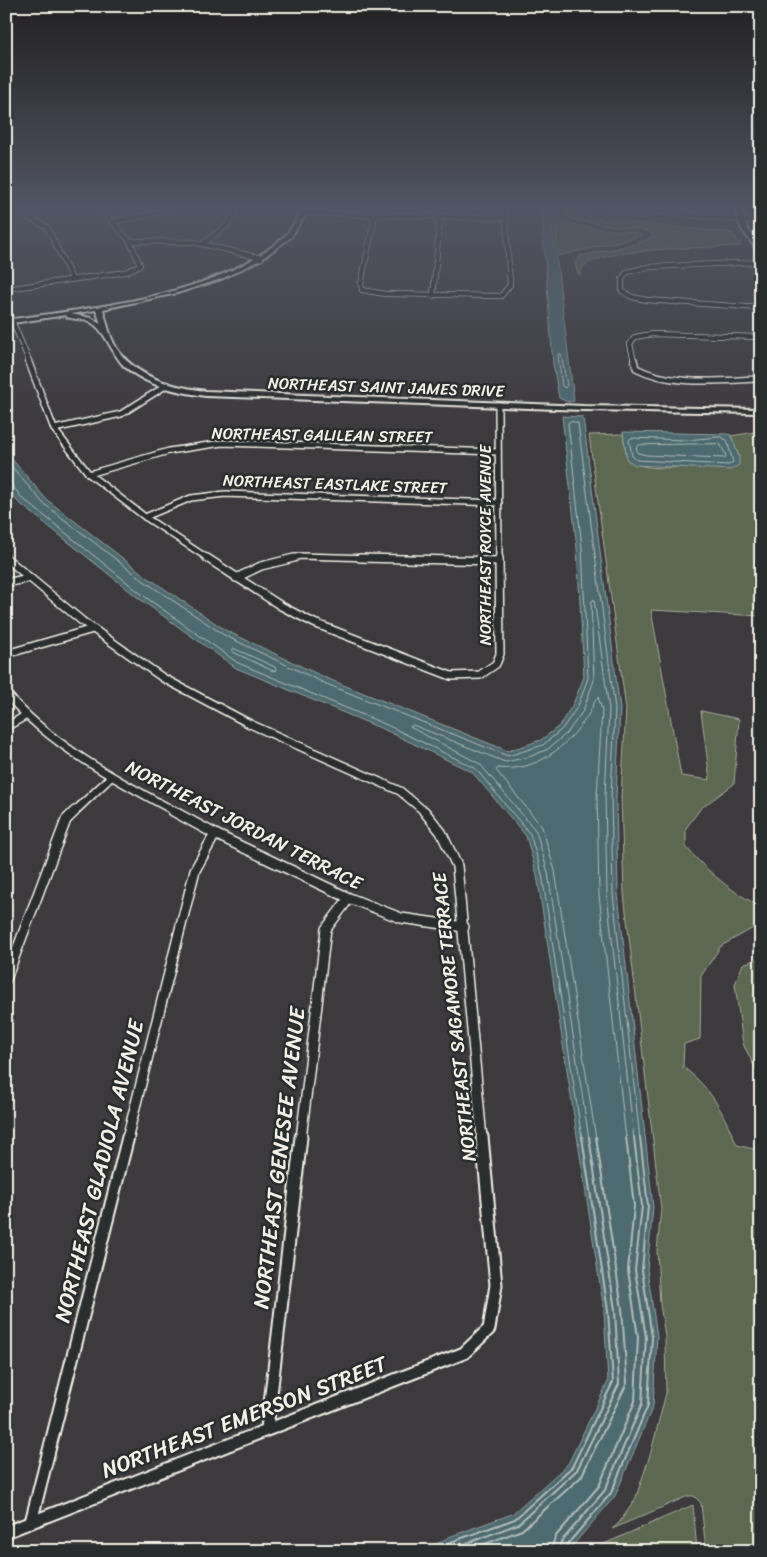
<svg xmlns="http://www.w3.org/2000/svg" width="767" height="1557" font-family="Sriracha,sans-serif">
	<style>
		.green { fill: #5c684f; stroke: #a8ac9c }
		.water { fill: #4d6b70; stroke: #90a1a0 }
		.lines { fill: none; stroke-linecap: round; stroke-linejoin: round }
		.shore-far1 { stroke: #b1bbb8; stroke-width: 1 }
		.shore { stroke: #b1bbb8; stroke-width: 2 }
		.street-far4-casing { stroke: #f4f1e8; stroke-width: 6 }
		.street-far3-casing { stroke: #f4f1e8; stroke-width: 8 }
		.street-far2-casing { stroke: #f4f1e8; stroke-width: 10 }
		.street-far1-casing { stroke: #f4f1e8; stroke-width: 12 }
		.street-casing { stroke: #f4f1e8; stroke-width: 15 }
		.secondary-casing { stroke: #f4f1e8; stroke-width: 4 }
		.street-far4 { stroke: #2a2d2e; stroke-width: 4.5 }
		.street-far3 { stroke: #2a2d2e; stroke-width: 5 }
		.street-far2 { stroke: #2a2d2e; stroke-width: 7 }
		.street-far1 { stroke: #2a2d2e; stroke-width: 9 }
		.street { stroke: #2a2d2e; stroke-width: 11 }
		.secondary { fill: #2a2d2e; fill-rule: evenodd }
		.labels { text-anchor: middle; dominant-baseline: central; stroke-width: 5; stroke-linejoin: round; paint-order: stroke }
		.far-street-label { font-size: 16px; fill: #f4f1e8; stroke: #2a2d2e }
		.street-label { font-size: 19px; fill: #f4f1e8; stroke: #2a2d2e }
		.near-street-label { font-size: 22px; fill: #f4f1e8; stroke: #2a2d2e }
	</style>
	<rect width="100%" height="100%" fill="#3d3a3e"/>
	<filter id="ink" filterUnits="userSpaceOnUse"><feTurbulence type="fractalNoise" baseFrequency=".02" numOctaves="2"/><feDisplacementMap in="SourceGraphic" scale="10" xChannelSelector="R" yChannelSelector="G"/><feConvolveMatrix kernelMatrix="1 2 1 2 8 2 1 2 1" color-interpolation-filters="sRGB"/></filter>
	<g filter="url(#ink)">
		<g class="green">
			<path d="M565,207H572L584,215L604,220L733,233L741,246C713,248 600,247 583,267C582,268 581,271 581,274H578L575,263L580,256L636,244L654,236L648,231L573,220L567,217Z"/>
			<polygon points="554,215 579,226 639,233 641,236 558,256"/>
			<path d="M761,431V616L651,610L681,776L710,780L701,711L739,719L734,784L701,808L686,828V847C705,869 734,895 761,906V926L755,927L721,946L701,976L700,1039L684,1044L683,1067C714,1091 721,1110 737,1145L761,1151V1551H706L701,1503L694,1496H688L612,1529L619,1523L635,1500L651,1452L666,1393L665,1336L660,1304L657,1251L661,1209L624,894L621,797L626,709L589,435L623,434L627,460C655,477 708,462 739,457L731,436Z"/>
			<polygon points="761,958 761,1079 743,1044 735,984 743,964"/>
			<polygon points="693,1505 697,1551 588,1551"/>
		</g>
		<g class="water">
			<polygon points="541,207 550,207 574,401 568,402 559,398 553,364"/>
			<polygon points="562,416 583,417 620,709 616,797 618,894 653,1207 647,1269 657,1336 653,1406 615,1496 568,1551 425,1551 449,1537 512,1514 568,1464 608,1382 604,1311 537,875 526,836 472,772 385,730 236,668 141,600 17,501 6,486 6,449 11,458 46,499 147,577 227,631 326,678 508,751 541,740 559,726 573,704 584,677 577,548"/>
			<polygon points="623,432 727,434 731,435 739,457 739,465 730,470 635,465 627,460"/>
		</g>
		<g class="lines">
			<g class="shore-far1">
				<polygon points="561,354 567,385 565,388 562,386 558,355"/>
				<polygon points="721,437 727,440 733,462 729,465 637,460 632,456 629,440 631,438 686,440"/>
				<polygon points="720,444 726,455 725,458 646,455 638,453 636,447 639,445"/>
				<polyline points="6,460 43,503 144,581 224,635 324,683 508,756 543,745 562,729 578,706 588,678 582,547 568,423 570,421 578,423 615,709 611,796 613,894 640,1139"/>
				<polyline points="6,484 12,485 21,497 144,596 238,663 387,725 475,768 530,834 542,874 582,1139"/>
				<polygon points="233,648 275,667 276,670 273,671 233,652"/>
				<polyline points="589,1139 548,873 536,831 480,764 410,727 413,725 505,762 529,757 548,749 567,733 583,711 594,680 591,602 594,599 609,709 605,796 607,894 634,1139"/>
				<path d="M596,1139L555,871L542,827L496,770L498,768C537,772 565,748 587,717C591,711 593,703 598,697L602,710L597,796L599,895L626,1139"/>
			</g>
			<g class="shore">
				<polyline points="435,1551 451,1542 515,1519 572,1467 613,1382 608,1311 582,1137"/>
				<polyline points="447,1551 518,1524 577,1470 619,1384 615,1310 589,1137"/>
				<polyline points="466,1551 522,1530 581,1477 627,1383 622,1309 596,1137"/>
				<polyline points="551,1551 555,1537 599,1486 635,1401 638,1337 628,1270 634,1206 626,1137"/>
				<polyline points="559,1551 561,1542 605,1490 642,1404 646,1337 635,1270 642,1206 634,1137"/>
				<polyline points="565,1551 566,1546 611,1493 648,1405 652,1337 642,1270 648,1206 640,1137"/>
			</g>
			<g class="street-far4-casing">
				<g id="street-far4">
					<polyline points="611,207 761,222"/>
					<polyline points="16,211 47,227 72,279"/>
					<polyline points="305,213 506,218"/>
					<polyline points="6,215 23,207"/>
					<polyline points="375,215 361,284 362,290 385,294 501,296 510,285 505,207"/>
					<polyline points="115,221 158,213 173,207"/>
					<polyline points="129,241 194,242 261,258"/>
					<polyline points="203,244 228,224 239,207"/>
					<polyline points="761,262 648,267 627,272 622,279 622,291 632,297 647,300 761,308"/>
					<polyline points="6,289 126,272 140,265 130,241 98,207"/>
					<polyline points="433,296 440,217"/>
					<polyline points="6,306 29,361"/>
					<polyline points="634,361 630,344 635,337 652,334 761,337"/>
				</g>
			</g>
			<g class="street-far3-casing">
				<g id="street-far3">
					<polyline points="28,360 54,429 89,474 145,517 209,559"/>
					<path d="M634,360L636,368C672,387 722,380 761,379"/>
					<polyline points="498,405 499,559"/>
					<polyline points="54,429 121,414 167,385"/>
					<polyline points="89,474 169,451 222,443 498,452"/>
					<polyline points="145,517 191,498 225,494 499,503"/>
					<polyline points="289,559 300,556 410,559"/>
				</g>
			</g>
			<g class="street-far2-casing">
				<g id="street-far2">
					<polyline points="6,558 82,621 163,678 250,724 400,791 425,812"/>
					<polyline points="207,558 281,606 314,623 451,676 480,675 496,664 500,654 499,558"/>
					<polyline points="360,558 499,561"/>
					<polyline points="236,578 261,566 294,558"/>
					<polyline points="6,583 29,578"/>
					<polyline points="6,654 93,629"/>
					<path d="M6,693C48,744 118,781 176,812"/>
					<polyline points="6,727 25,716"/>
					<polyline points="74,812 111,777"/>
				</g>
			</g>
			<g class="street-far1-casing">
				<g id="street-far1">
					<polyline points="173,811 215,834 349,898 401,918 464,927"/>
					<polyline points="424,811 441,832 457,866 482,1139"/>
					<polyline points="6,979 66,820 75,811"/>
					<polyline points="127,1139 195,870 215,834"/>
					<polyline points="301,1139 326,929 349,898"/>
				</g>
			</g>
			<g class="street-casing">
				<g id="street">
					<polyline points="267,1429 301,1137"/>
					<polyline points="31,1522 128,1137"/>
					<polyline points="6,1532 464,1353 489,1329 496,1285 482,1137"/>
				</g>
			</g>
			<g class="secondary-casing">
				<g id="secondary">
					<path d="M304,207H310L291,237L260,260L221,279L177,293L103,309C107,323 110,341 120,353C140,379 175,387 206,391L584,406L761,409V413L584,410L206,396C178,392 146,386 124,366C110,352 105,326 86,320C80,319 73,319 67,317L66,315L6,324V320C92,308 220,296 285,236C293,228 298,216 304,207ZM96,310L101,324L91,318L71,314Z"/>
					<polygon points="735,207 741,207 747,228 761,248 761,255 741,228"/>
				</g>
			</g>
			<use href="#street-far4" class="street-far4"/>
			<use href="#street-far3" class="street-far3"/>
			<use href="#street-far2" class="street-far2"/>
			<use href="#street-far1" class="street-far1"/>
			<use href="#street" class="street"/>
			<use href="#secondary" class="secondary"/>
		</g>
	</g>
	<linearGradient id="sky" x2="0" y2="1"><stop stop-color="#222022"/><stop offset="0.49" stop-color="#515563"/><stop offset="1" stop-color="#515563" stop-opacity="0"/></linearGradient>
	<rect width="767" height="425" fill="url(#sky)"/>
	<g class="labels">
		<g class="far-street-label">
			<text transform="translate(386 387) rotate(2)">NORTHEAST SAINT JAMES DRIVE</text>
			<text transform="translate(322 435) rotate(1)">NORTHEAST GALILEAN STREET</text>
			<text transform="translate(335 484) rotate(2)">NORTHEAST EASTLAKE STREET</text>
			<text transform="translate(485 545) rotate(-90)">NORTHEAST ROYCE AVENUE</text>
		</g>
		<g class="street-label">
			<text transform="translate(244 825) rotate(27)">NORTHEAST JORDAN TERRACE</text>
			<text transform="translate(454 1017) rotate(-96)">NORTHEAST SAGAMORE TERRACE</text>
		</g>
		<g class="near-street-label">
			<text transform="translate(279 1158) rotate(-83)">NORTHEAST GENESEE AVENUE</text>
			<text transform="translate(99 1171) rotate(-76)">NORTHEAST GLADIOLA AVENUE</text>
			<text transform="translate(244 1417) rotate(-21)">NORTHEAST EMERSON STREET</text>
		</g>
	</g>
	<rect width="767" height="1557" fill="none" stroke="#2a2d2e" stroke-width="25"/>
	<rect x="12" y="12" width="742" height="1532" fill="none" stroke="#f4f1e8" stroke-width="2" filter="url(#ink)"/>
</svg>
